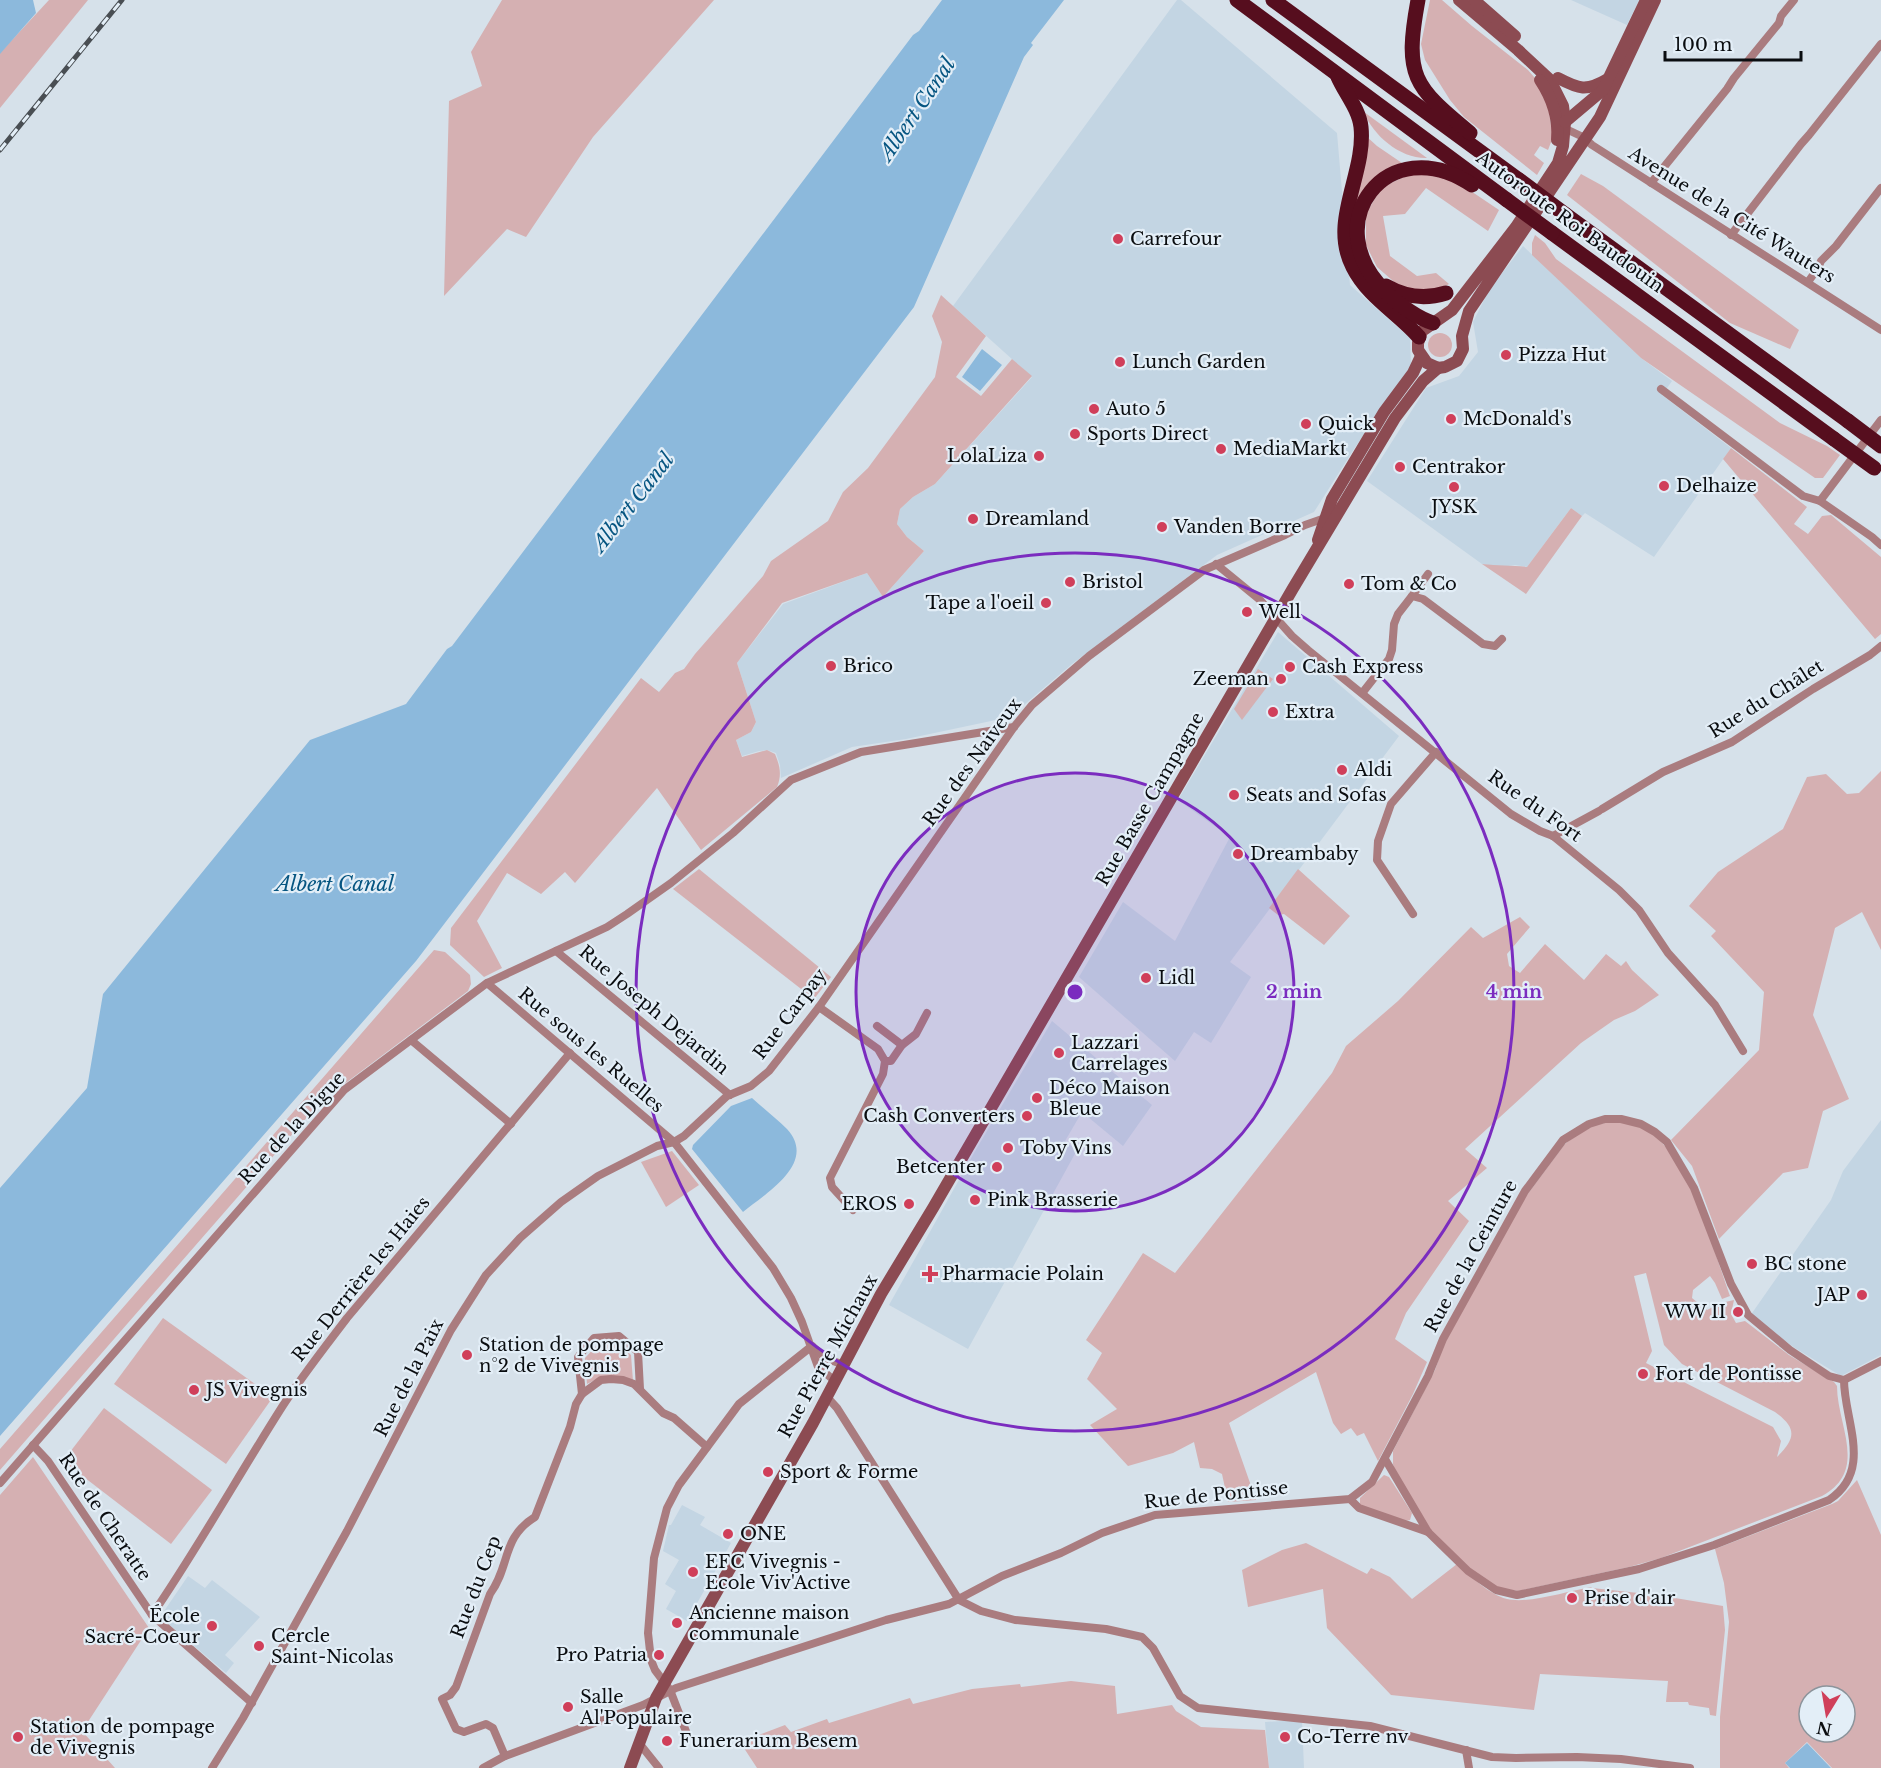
<svg xmlns="http://www.w3.org/2000/svg" width="1881" height="1768" font-family="'Libre Baskerville',serif">
	<style>
		.built { fill: #c3d5e3 }
		.green { fill: #d5b0b2; fill-rule: evenodd }
		.water { fill: #8cb9dc }
		.lines { fill: none; stroke-linecap: round; stroke-linejoin: round }
		.street { stroke: #aa7c7f; stroke-width: 8 }
		.secondary { stroke: #8c4b52; stroke-width: 12 }
		.highway { stroke: #560e1e; stroke-width: 15 }
		.rail-casing { stroke: #494e53; stroke-width: 5 }
		.rail { stroke: #e3eef7; stroke-width: 3; stroke-dasharray: 9; stroke-linecap: butt }
		.highway-bridge { stroke: #560e1e; stroke-width: 15 }
		.ring { fill: none; stroke: #7b2cbf; stroke-width: 3 }
		.poi-dot { fill: #d03f5a; stroke: #e3eef7; stroke-width: 2 }
		.labels { text-anchor: middle; dominant-baseline: central; stroke-width: 4.5; stroke-linejoin: round; paint-order: stroke }
		.street-label { font-size: 18px; fill: #0a0d10; stroke: #e3eef7 }
		.poi-label { font-size: 18px; fill: #0a0d10; stroke: #e3eef7; text-anchor: start }
		.water-label { font-size: 20px; font-style: italic; fill: #065581; stroke: #e3eef7 }
		.centre { fill: #7b2cbf; stroke: #e3eef7; stroke-width: 3 }
		.ring-label { font-size: 18px; text-anchor: middle; font-weight: bold; fill: #7b2cbf; stroke: #e3eef7; stroke-width: 4.5; stroke-linejoin: round; paint-order: stroke }
	</style>
	<rect width="100%" height="100%" fill="#d6e1ea"/>
	<g class="built">
		<polygon points="1177,0 1181,0 1337,133 1350,285 1410,338 1411,366 1354,449 1314,512 1217,555 1072,664 1010,717 906,739 852,747 781,778 780,765 776,753 767,750 759,751 742,756 736,740 751,732 756,722 737,663 783,604 867,573 883,597 924,551 907,537 897,524 900,509 913,497 935,484 1032,377 953,306"/>
		<polygon points="1571,0 1639,0 1627,25"/>
		<polygon points="1523,246 1641,358 1672,381 1662,395 1731,448 1654,557 1585,513 1582,516 1571,508 1527,567 1515,565 1502,567 1482,564 1367,481 1426,388 1459,376 1478,352 1473,322 1489,290"/>
		<polygon points="1278,632 1399,736 1230,962 1251,977 1211,1043 1194,1032 1175,1061 1079,977 1123,902 1175,941 1230,837 1178,800"/>
		<polygon points="1052,1021 1152,1105 1123,1146 1082,1112 1065,1141 1077,1150 968,1349 889,1305 974,1153"/>
		<polygon points="1881,1120 1881,1355 1841,1376 1795,1348 1750,1316 1831,1200 1843,1171"/>
		<polygon points="682,1505 705,1517 700,1525 731,1543 687,1621 666,1609 676,1591 665,1584 679,1560 663,1551 669,1525 671,1525"/>
		<polygon points="188,1576 205,1588 212,1580 260,1617 225,1655 234,1663 226,1673 160,1617"/>
		<polygon points="1302,1720 1304,1768 1269,1768 1265,1722"/>
	</g>
	<g class="green">
		<polygon points="49,0 88,0 0,108 0,53"/>
		<polygon points="502,0 714,0 593,137 526,237 507,229 444,296 449,101 482,86 471,52"/>
		<polygon points="1430,0 1442,0 1472,26 1528,70 1541,85 1546,93 1553,137 1548,150 1540,146 1534,155 1544,163 1537,175 1464,117 1450,100 1425,60 1421,44"/>
		<path d="M1364,112L1427,158C1401,159 1373,136 1364,112Z"/>
		<path d="M1366,136L1377,146L1402,163C1378,172 1365,186 1353,209Z"/>
		<polygon points="1414,172 1453,179 1499,210 1488,231 1426,188 1405,214 1383,216 1390,256 1417,276 1436,273 1449,284 1432,293 1400,287 1377,267 1366,245 1366,214 1381,188"/>
		<polygon points="1581,174 1603,186 1799,330 1790,349 1730,323 1567,195"/>
		<polygon points="1535,235 1545,243 1556,259 1780,423 1827,446 1840,455 1823,478 1815,478 1641,358 1532,255 1532,243"/>
		<path d="M941,295L986,336L956,377L981,396L1012,359L1032,376L935,484L913,497L900,509L897,524L907,537L924,551L883,597L867,573L782,603L737,663L756,722L751,732L736,740L742,757L767,750L775,754C780,766 782,775 777,787L701,850L657,788L575,883L565,872L541,894L507,873L477,921L502,968L484,977L450,945L451,928L641,678L659,692L675,673L684,669L695,654L763,576L771,561L828,521L843,492L868,468L935,377L942,342L932,316Z"/>
		<circle cx="1440" cy="345" r="12"/>
		<polygon points="1731,448 1807,507 1794,524 1808,534 1822,516 1831,515 1881,557 1881,634 1875,639 1723,459"/>
		<path d="M1571,508L1582,516L1526,594L1482,564C1498,566 1512,565 1527,567Z"/>
		<polygon points="1258,669 1273,679 1242,720 1234,709"/>
		<polygon points="1881,771 1881,950 1862,912 1835,928 1813,1015 1849,1099 1823,1111 1808,1168 1783,1173 1719,1239 1692,1166 1671,1140 1759,1050 1764,992 1711,936 1716,931 1689,906 1718,872 1783,829 1807,777 1826,774 1847,794 1859,793"/>
		<polygon points="699,869 831,977 814,999 673,889"/>
		<polygon points="1298,869 1350,916 1324,945 1284,914 1278,915 1269,908"/>
		<polygon points="1520,917 1530,927 1507,954 1509,966 1520,973 1545,944 1584,980 1606,954 1621,966 1626,961 1632,970 1659,995 1635,1011 1614,1020 1581,1043 1465,1149 1487,1168 1448,1201 1469,1221 1406,1313 1395,1339 1427,1362 1413,1394 1378,1461 1364,1433 1357,1436 1351,1428 1341,1434 1333,1423 1316,1372 1229,1423 1256,1500 1228,1502 1222,1474 1212,1469 1200,1468 1194,1442 1173,1453 1128,1466 1090,1425 1117,1409 1087,1379 1102,1353 1086,1340 1143,1253 1175,1273 1301,1113 1332,1073 1346,1046 1398,1001 1471,927 1483,938"/>
		<polygon points="434,950 445,952 470,975 471,984 468,991 343,1085 336,1084 0,1470 0,1449"/>
		<path d="M1609,1122C1619,1122 1631,1121 1641,1126C1689,1151 1712,1247 1730,1296L1722,1299L1715,1283L1710,1276L1693,1290L1692,1298L1707,1310L1721,1303L1734,1300L1731,1314L1736,1323L1745,1321L1789,1355L1834,1382L1837,1386C1837,1426 1869,1470 1822,1496L1661,1558L1629,1567L1518,1591L1498,1588L1468,1568L1429,1530L1397,1480L1393,1464V1451L1435,1370L1444,1344L1524,1199L1564,1145L1573,1137L1595,1125ZM1646,1273L1664,1345L1682,1364L1775,1412C1797,1428 1796,1438 1777,1457L1781,1441L1773,1427L1646,1363L1652,1351L1634,1276Z"/>
		<polygon points="672,1151 699,1185 666,1207 641,1162"/>
		<polygon points="163,1318 273,1397 226,1464 114,1384"/>
		<polygon points="617,1342 631,1355 633,1381 599,1378 587,1384 585,1358 598,1344"/>
		<polygon points="104,1408 212,1490 171,1544 63,1461"/>
		<polygon points="33,1457 149,1628 82,1731 115,1768 0,1768 0,1495"/>
		<polygon points="1384,1475 1389,1477 1412,1513 1410,1520 1405,1521 1363,1507 1360,1504 1360,1498"/>
		<path d="M1857,1480L1881,1535V1768H1832L1807,1742L1785,1763L1789,1768H1720V1717L1729,1622L1724,1583L1715,1549L1832,1504L1838,1501ZM1809,1696H1845V1732H1809Z"/>
		<path d="M1306,1543L1367,1574L1371,1568L1390,1577L1412,1599L1457,1564C1471,1576 1488,1594 1507,1599C1529,1604 1568,1591 1591,1587L1592,1588L1657,1595L1723,1606L1725,1630L1716,1716L1710,1715L1709,1708L1689,1705L1688,1702H1666L1668,1681L1540,1674L1534,1710L1391,1695L1327,1628L1323,1589L1248,1607L1242,1570L1282,1550Z"/>
		<polygon points="1071,1681 1115,1686 1117,1714 1172,1705 1176,1711 1201,1727 1265,1730 1269,1768 757,1768 740,1742 785,1725 791,1732 827,1719 829,1723 910,1698 913,1704 972,1689 1020,1684 1021,1687"/>
	</g>
	<g class="water">
		<polygon points="0,0 33,0 36,13 0,54"/>
		<polygon points="942,0 1064,0 1031,43 1033,45 1024,57 914,307 416,961 0,1436 0,1188 87,1088 103,994 310,740 406,704 447,649 452,646 913,35 919,31"/>
		<polygon points="982,349 1002,365 980,391 962,377"/>
		<path d="M752,1098C763,1108 776,1118 787,1129C818,1163 766,1193 743,1212L692,1149L693,1145L731,1106Z"/>
		<polygon points="1807,1743 1831,1768 1790,1768 1785,1763"/>
	</g>
	<g class="lines">
		<g class="street">
			<polyline points="1566,129 1583,137 1592,145 1881,330"/>
			<polyline points="1651,183 1727,89 1734,78 1779,23 1781,16 1794,0"/>
			<polyline points="1731,235 1801,144 1809,135 1881,44"/>
			<polyline points="1808,282 1818,268 1821,261 1836,246 1881,188"/>
			<polyline points="1661,389 1803,496 1820,501"/>
			<polyline points="1881,420 1820,501 1872,537 1881,545"/>
			<polyline points="1216,564 1260,600 1292,636 1308,650 1511,814 1540,831 1553,836 1619,890 1639,910 1668,953 1715,1005 1743,1051"/>
			<polyline points="1412,596 1428,574"/>
			<polyline points="1363,692 1389,659 1392,650 1394,624 1398,614 1412,596 1423,599 1483,644 1495,646 1502,639"/>
			<polyline points="1602,809 1663,772 1732,742 1813,689 1870,655 1881,646"/>
			<polyline points="1553,836 1599,811"/>
			<polyline points="1413,914 1377,860 1378,841 1391,804 1436,752"/>
			<polyline points="556,951 730,1095"/>
			<polyline points="487,983 674,1142 773,1268 791,1298 802,1322 818,1367 835,1381"/>
			<polyline points="819,1007 878,1049 885,1061 883,1074 830,1178 832,1187 853,1210"/>
			<polyline points="877,1026 902,1045"/>
			<polyline points="411,1040 511,1124"/>
			<polyline points="885,1061 891,1061 902,1045 916,1034 927,1013"/>
			<polyline points="812,1346 825,1358 844,1365"/>
			<polyline points="1844,1380 1881,1361"/>
			<polyline points="582,1394 578,1357 594,1338 619,1336 638,1352 640,1389"/>
			<polyline points="827,1397 837,1408 959,1600 981,1611 1015,1620 1106,1629 1142,1637 1153,1648 1180,1696 1198,1708 1370,1726 1492,1757 1516,1758 1577,1757 1621,1759 1690,1768"/>
			<polyline points="33,1445 48,1461 152,1615 252,1703"/>
			<path d="M1385,1459L1428,1532L1468,1571L1496,1590L1517,1595L1639,1569L1714,1545L1829,1500C1874,1470 1844,1421 1844,1380"/>
			<polyline points="0,1483 344,1090 487,983 607,927 627,914 671,883 733,833 791,780 861,752 1014,727"/>
			<polyline points="1350,1499 1359,1508 1428,1532"/>
			<path d="M152,1615C198,1548 238,1476 282,1407C302,1376 325,1347 347,1318L570,1053"/>
			<polyline points="684,1737 687,1734 670,1690 655,1670 651,1660 648,1633 654,1558 667,1508 679,1485 739,1404 812,1346"/>
			<polyline points="639,1743 659,1768"/>
			<polyline points="1466,1750 1469,1768"/>
			<path d="M505,1756L493,1728L486,1724L464,1732L456,1729L442,1699L450,1695L456,1687L490,1594C511,1565 501,1538 535,1517L570,1427L576,1404L582,1394L601,1380L611,1379L623,1380L634,1384L663,1413L674,1418L707,1447"/>
			<polyline points="212,1768 243,1718 347,1531 451,1330 486,1275 520,1238 561,1202 598,1176 657,1146 674,1142 684,1136 727,1096 751,1086 769,1071 819,1007 1014,727 1032,705 1089,656 1204,570 1285,535 1305,525 1325,518"/>
			<polyline points="483,1768 505,1756 643,1705 676,1688 886,1620 949,1604 1002,1576 1061,1553 1102,1533 1155,1515 1350,1499 1372,1482 1428,1376 1443,1339 1525,1191 1563,1140 1589,1124 1605,1119 1621,1119 1641,1124 1655,1132 1667,1142 1694,1188 1731,1284 1748,1315 1790,1350 1829,1376 1844,1380"/>
		</g>
		<g class="secondary">
			<polyline points="1459,0 1518,50 1550,80 1563,106 1565,122 1563,146 1558,163 1516,227 1452,310 1422,331 1418,343 1418,350 1427,363 1438,368 1445,367 1457,361 1463,349 1462,336 1469,311 1600,117 1655,0"/>
			<polyline points="1474,0 1515,36"/>
			<path d="M1558,78C1579,89 1586,92 1608,79"/>
			<path d="M1540,80C1552,98 1559,118 1557,140"/>
			<polyline points="1565,122 1603,90 1646,0"/>
			<polyline points="1318,540 1332,499 1384,412 1413,373 1421,356"/>
			<polyline points="630,1768 656,1698 813,1423 881,1294 933,1208 1292,590 1395,418 1423,381 1438,368"/>
		</g>
		<g class="highway">
			<polyline points="1237,0 1507,200"/>
			<polyline points="1273,0 1519,180"/>
			<path d="M1418,0C1404,76 1413,86 1470,133"/>
			<path d="M1338,77C1345,93 1359,109 1361,127C1366,174 1329,221 1353,267C1368,297 1398,313 1419,337"/>
			<polyline points="1566,215 1848,421"/>
			<polyline points="1552,233 1834,439"/>
			<path d="M1386,286C1405,297 1424,300 1446,293"/>
			<path d="M1433,323C1415,317 1401,306 1387,293C1314,224 1388,128 1472,185"/>
		</g>
		<g class="rail-casing">
			<polyline id="rail" points="0,150 122,0"/>
		</g>
		<use href="#rail" class="rail"/>
		<g class="highway-bridge">
			<polyline points="1519,180 1566,215"/>
			<polyline points="1507,200 1552,233"/>
			<polyline points="1848,421 1881,446"/>
			<polyline points="1834,439 1874,468"/>
		</g>
	</g>
	<circle cx="1075" cy="992" r="219" fill="#7b2cbf" fill-opacity=".12"/>
	<g class="ring">
		<circle cx="1075" cy="992" r="219"/>
		<circle cx="1075" cy="992" r="439"/>
	</g>
	<g class="poi-dot">
		<circle cx="1118" cy="239" r="6"/>
		<circle cx="1506" cy="355" r="6"/>
		<circle cx="1120" cy="362" r="6"/>
		<circle cx="1094" cy="409" r="6"/>
		<circle cx="1451" cy="419" r="6"/>
		<circle cx="1306" cy="424" r="6"/>
		<circle cx="1075" cy="434" r="6"/>
		<circle cx="1221" cy="449" r="6"/>
		<circle cx="1039" cy="456" r="6"/>
		<circle cx="1400" cy="467" r="6"/>
		<circle cx="1664" cy="486" r="6"/>
		<circle cx="1454" cy="487" r="6"/>
		<circle cx="973" cy="519" r="6"/>
		<circle cx="1162" cy="527" r="6"/>
		<circle cx="1070" cy="582" r="6"/>
		<circle cx="1349" cy="584" r="6"/>
		<circle cx="1046" cy="603" r="6"/>
		<circle cx="1247" cy="612" r="6"/>
		<circle cx="831" cy="666" r="6"/>
		<circle cx="1290" cy="667" r="6"/>
		<circle cx="1281" cy="679" r="6"/>
		<circle cx="1273" cy="712" r="6"/>
		<circle cx="1342" cy="770" r="6"/>
		<circle cx="1234" cy="795" r="6"/>
		<circle cx="1238" cy="854" r="6"/>
		<circle cx="1146" cy="978" r="6"/>
		<circle cx="1059" cy="1053" r="6"/>
		<circle cx="1037" cy="1098" r="6"/>
		<circle cx="1027" cy="1116" r="6"/>
		<circle cx="1008" cy="1148" r="6"/>
		<circle cx="997" cy="1167" r="6"/>
		<circle cx="975" cy="1200" r="6"/>
		<circle cx="909" cy="1204" r="6"/>
		<circle cx="1752" cy="1264" r="6"/>
		<path d="M927 1265h6v6h6v6h-6v6h-6v-6h-6v-6h6z"/>
		<circle cx="1862" cy="1295" r="6"/>
		<circle cx="1738" cy="1312" r="6"/>
		<circle cx="467" cy="1355" r="6"/>
		<circle cx="1643" cy="1374" r="6"/>
		<circle cx="194" cy="1390" r="6"/>
		<circle cx="768" cy="1472" r="6"/>
		<circle cx="728" cy="1534" r="6"/>
		<circle cx="693" cy="1572" r="6"/>
		<circle cx="1572" cy="1598" r="6"/>
		<circle cx="677" cy="1623" r="6"/>
		<circle cx="212" cy="1626" r="6"/>
		<circle cx="259" cy="1646" r="6"/>
		<circle cx="659" cy="1655" r="6"/>
		<circle cx="568" cy="1707" r="6"/>
		<circle cx="18" cy="1737" r="6"/>
		<circle cx="1285" cy="1737" r="6"/>
		<circle cx="667" cy="1741" r="6"/>
	</g>
	<g class="labels">
		<g class="street-label">
			<text transform="translate(1732 215) rotate(32)">Avenue de la Cité Wauters</text>
			<text transform="translate(1570 222) rotate(36)">Autoroute Roi Baudouin</text>
			<text transform="translate(1766 699) rotate(-32)">Rue du Châlet</text>
			<text transform="translate(972 762) rotate(-54)">Rue des Naiveux</text>
			<text transform="translate(1150 799) rotate(-60)">Rue Basse Campagne</text>
			<text transform="translate(1535 806) rotate(35)">Rue du Fort</text>
			<text transform="translate(654 1010) rotate(40)">Rue Joseph Dejardin</text>
			<text transform="translate(790 1014) rotate(-53)">Rue Carpay</text>
			<text transform="translate(591 1050) rotate(40)">Rue sous les Ruelles</text>
			<text transform="translate(292 1128) rotate(-47)">Rue de la Digue</text>
			<text transform="translate(1471 1256) rotate(-61)">Rue de la Ceinture</text>
			<text transform="translate(361 1279) rotate(-51)">Rue Derrière les Haies</text>
			<text transform="translate(828 1356) rotate(-61)">Rue Pierre Michaux</text>
			<text transform="translate(409 1378) rotate(-63)">Rue de la Paix</text>
			<text transform="translate(1216 1495) rotate(-6)">Rue de Pontisse</text>
			<text transform="translate(105 1517) rotate(56)">Rue de Cheratte</text>
			<text transform="translate(476 1587) rotate(-69)">Rue du Cep</text>
		</g>
		<g class="poi-label">
			<text x="1130" y="239">Carrefour</text>
			<text x="1518" y="355">Pizza Hut</text>
			<text x="1132" y="362">Lunch Garden</text>
			<text x="1106" y="409">Auto 5</text>
			<text x="1463" y="419">McDonald's</text>
			<text x="1318" y="424">Quick</text>
			<text x="1087" y="434">Sports Direct</text>
			<text x="1233" y="449">MediaMarkt</text>
			<text x="1027" y="456" text-anchor="end">LolaLiza</text>
			<text x="1412" y="467">Centrakor</text>
			<text x="1676" y="486">Delhaize</text>
			<text x="1454" y="507" text-anchor="middle">JYSK</text>
			<text x="985" y="519">Dreamland</text>
			<text x="1174" y="527">Vanden Borre</text>
			<text x="1082" y="582">Bristol</text>
			<text x="1361" y="584">Tom &amp; Co</text>
			<text x="1034" y="603" text-anchor="end">Tape a l'oeil</text>
			<text x="1259" y="612">Well</text>
			<text x="843" y="666">Brico</text>
			<text x="1302" y="667">Cash Express</text>
			<text x="1269" y="679" text-anchor="end">Zeeman</text>
			<text x="1285" y="712">Extra</text>
			<text x="1354" y="770">Aldi</text>
			<text x="1246" y="795">Seats and Sofas</text>
			<text x="1250" y="854">Dreambaby</text>
			<text x="1158" y="978">Lidl</text>
			<text x="1071" y="1043">Lazzari<tspan x="1071" dy="21">Carrelages</tspan></text>
			<text x="1049" y="1088">Déco Maison<tspan x="1049" dy="21">Bleue</tspan></text>
			<text x="1015" y="1116" text-anchor="end">Cash Converters</text>
			<text x="1020" y="1148">Toby Vins</text>
			<text x="985" y="1167" text-anchor="end">Betcenter</text>
			<text x="987" y="1200">Pink Brasserie</text>
			<text x="897" y="1204" text-anchor="end">EROS</text>
			<text x="1764" y="1264">BC stone</text>
			<text x="942" y="1274">Pharmacie Polain</text>
			<text x="1850" y="1295" text-anchor="end">JAP</text>
			<text x="1726" y="1312" text-anchor="end">WW II</text>
			<text x="479" y="1345">Station de pompage<tspan x="479" dy="21">n°2 de Vivegnis</tspan></text>
			<text x="1655" y="1374">Fort de Pontisse</text>
			<text x="206" y="1390">JS Vivegnis</text>
			<text x="780" y="1472">Sport &amp; Forme</text>
			<text x="740" y="1534">ONE</text>
			<text x="705" y="1562">EFC Vivegnis -<tspan x="705" dy="21">Ecole Viv'Active</tspan></text>
			<text x="1584" y="1598">Prise d'air</text>
			<text x="689" y="1613">Ancienne maison<tspan x="689" dy="21">communale</tspan></text>
			<text x="200" y="1616" text-anchor="end">École<tspan x="200" dy="21">Sacré-Coeur</tspan></text>
			<text x="271" y="1636">Cercle<tspan x="271" dy="21">Saint-Nicolas</tspan></text>
			<text x="647" y="1655" text-anchor="end">Pro Patria</text>
			<text x="580" y="1697">Salle<tspan x="580" dy="21">Al'Populaire</tspan></text>
			<text x="30" y="1727">Station de pompage<tspan x="30" dy="21">de Vivegnis</tspan></text>
			<text x="1297" y="1737">Co-Terre nv</text>
			<text x="679" y="1741">Funerarium Besem</text>
		</g>
		<g class="water-label">
			<text transform="translate(917 109) rotate(-56)">Albert Canal</text>
			<text transform="translate(633 502) rotate(-52)">Albert Canal</text>
			<text x="335" y="884">Albert Canal</text>
		</g>
	</g>
	<circle cx="1075" cy="992" r="9" class="centre"/>
	<g class="ring-label">
		<text x="1294" y="998">2 min</text>
		<text x="1514" y="998">4 min</text>
	</g>
	<g transform="translate(1827 1714) rotate(191)"><circle r="28" fill="#e3eef7" stroke="#8c949b" stroke-width="1.5"/>
	<path d="M0-4.5L10 22L0 15L-10 22Z" fill="#d03f5a"/>
	<text y="-9" font-size="16" font-weight="bold" text-anchor="middle" fill="#0a0d10">N</text>
	</g>
	<path d="M1665 51v9h136v-9" fill="none" stroke="#0a0d10" stroke-width="3"/>
	<text x="1674" y="51" font-size="18" fill="#0a0d10" stroke="#e3eef7" stroke-width="4.5" paint-order="stroke">100 m</text>
</svg>
